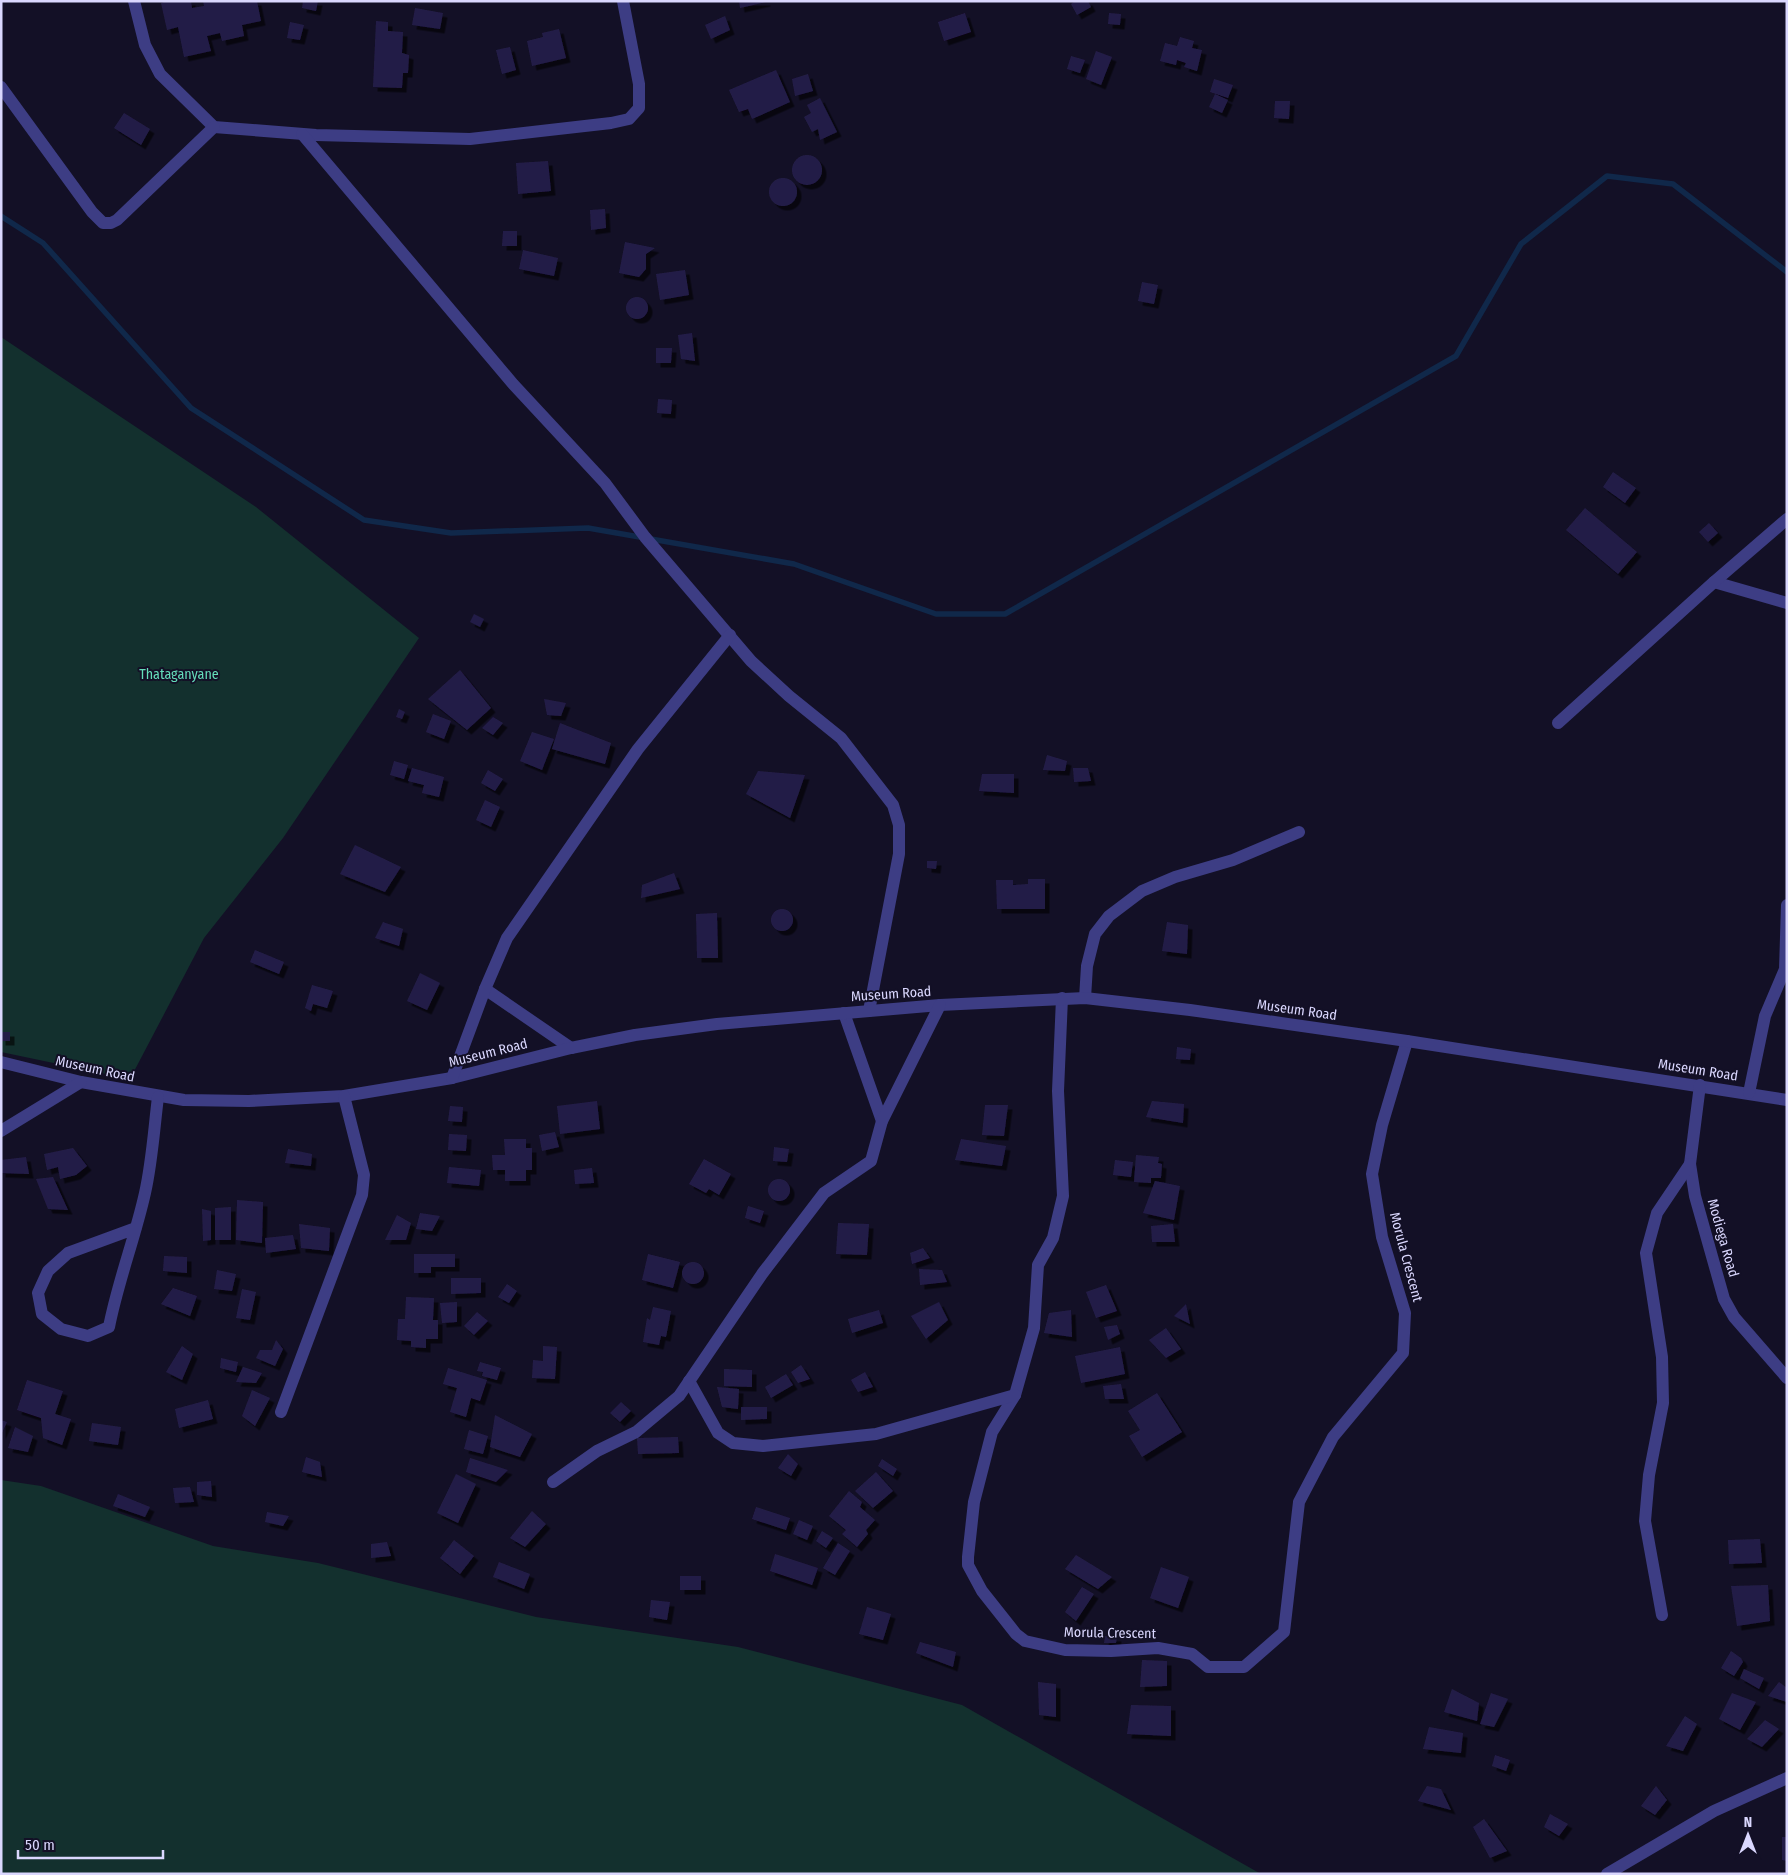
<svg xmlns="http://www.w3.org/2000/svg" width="1788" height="1875" font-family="'Fira Sans Condensed',sans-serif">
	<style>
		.green { fill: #13302e }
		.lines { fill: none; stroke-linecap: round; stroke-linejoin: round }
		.stream { stroke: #10284a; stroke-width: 5.5 }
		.building { fill: #241d47; filter: url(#shadow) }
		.minor { stroke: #3d3d84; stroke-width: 12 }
		.labels { text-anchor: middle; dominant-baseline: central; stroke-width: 4; stroke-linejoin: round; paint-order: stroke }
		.park-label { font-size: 14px; fill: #64dcba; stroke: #131026 }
		.street-label { font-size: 14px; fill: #dad7fe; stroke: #131026 }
	</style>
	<defs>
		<filter id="shadow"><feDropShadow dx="4.5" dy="4.5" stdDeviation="0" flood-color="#0009"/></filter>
	</defs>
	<rect width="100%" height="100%" fill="#131026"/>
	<g class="green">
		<polygon points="1,337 256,507 419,638 283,838 204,938 130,1079 1,1052"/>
		<polygon points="1,1480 41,1486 213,1546 318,1563 536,1617 738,1647 962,1705 1261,1874 1,1874"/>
	</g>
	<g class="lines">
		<polyline class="stream" points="1,216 43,243 191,408 364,520 451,533 588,528 794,564 936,614 1005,614 1456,356 1521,244 1607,176 1673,184 1787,272"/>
	</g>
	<g class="building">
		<polygon points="167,1 191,1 192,8 204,6 203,1 257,1 261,21 242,25 244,36 222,41 220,33 207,36 211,51 184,57 178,27 167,30 161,3"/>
		<polygon points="303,1 318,1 316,11 302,8"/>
		<polygon points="739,1 766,1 766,2 740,8"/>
		<polygon points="1075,1 1088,1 1091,7 1077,15 1071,4"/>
		<polygon points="415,8 443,13 440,29 412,25"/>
		<polygon points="965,13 971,32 944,41 938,22"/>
		<polygon points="1109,13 1121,14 1120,25 1108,24"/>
		<polygon points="725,16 730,30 711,39 705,25"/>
		<polygon points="376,21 388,22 388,31 403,32 402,53 409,55 408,73 403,73 402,88 373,87"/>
		<polygon points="290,22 304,25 300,40 287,38"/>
		<polygon points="559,29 566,58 532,66 527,41 543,37 542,33"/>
		<polygon points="1180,37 1194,41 1192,48 1202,50 1197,71 1184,67 1186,63 1177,60 1176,65 1160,61 1165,43 1177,46"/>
		<polygon points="510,47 516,70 502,74 496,50"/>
		<polygon points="1096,51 1112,57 1101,85 1086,79"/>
		<polygon points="1071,56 1085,60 1080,73 1067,69"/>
		<polygon points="776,70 790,102 752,119 748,109 739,112 729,90"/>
		<polygon points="808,74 813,91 795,96 792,79"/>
		<polygon points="1214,79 1233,85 1228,98 1210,92"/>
		<polygon points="1215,94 1228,100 1222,113 1209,107"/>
		<polygon points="820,98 837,132 820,140 818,129 812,132 804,117 811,113 807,105"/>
		<polygon points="1275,101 1290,101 1289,119 1274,118"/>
		<polygon points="124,113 150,129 141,145 114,128"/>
		<circle cx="807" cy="170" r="15"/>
		<polygon points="548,161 551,191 518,194 516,163"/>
		<circle cx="783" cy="192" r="14"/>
		<polygon points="605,209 606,228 591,230 590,210"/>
		<polygon points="503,231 517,231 517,246 502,246"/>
		<polygon points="625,242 655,248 646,254 646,269 639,277 619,273"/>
		<polygon points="523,250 558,258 554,276 519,269"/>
		<polygon points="685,270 689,295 660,300 656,274"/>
		<polygon points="1142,282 1158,285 1154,304 1138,301"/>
		<circle cx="637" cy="308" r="11"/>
		<polygon points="692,333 695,361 681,359 678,335"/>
		<polygon points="656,348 672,348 671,363 656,363"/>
		<polygon points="658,399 672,400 671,414 657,413"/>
		<polygon points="1613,472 1636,488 1625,503 1603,487"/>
		<polygon points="1585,508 1637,552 1618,574 1566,530"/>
		<polygon points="1709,523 1718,533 1708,542 1699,532"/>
		<polygon points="474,614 484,619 480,627 470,622"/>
		<polygon points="460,670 491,708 467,730 428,699"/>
		<polygon points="544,699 566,703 561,716 547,715"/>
		<polygon points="399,709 405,712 402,719 396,717"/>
		<polygon points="433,714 451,721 444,739 426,732"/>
		<polygon points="493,717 503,723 493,735 482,728"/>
		<polygon points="560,723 611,743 605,764 552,749"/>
		<polygon points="532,732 554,739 542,770 520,761"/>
		<polygon points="1047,755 1067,761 1065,771 1043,770"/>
		<polygon points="394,761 408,765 404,779 390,775"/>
		<polygon points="412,768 444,777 439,797 422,793 424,785 408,781"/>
		<polygon points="1073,768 1088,768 1091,781 1074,782"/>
		<polygon points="488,770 503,779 495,791 481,783"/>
		<polygon points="758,771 805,775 790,818 746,794"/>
		<polygon points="982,774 1014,774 1014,793 979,791"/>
		<polygon points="485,800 500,807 491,827 476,820"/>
		<polygon points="355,845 401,867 385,892 340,874"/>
		<polygon points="927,861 937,861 936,869 927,868"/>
		<polygon points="674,873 680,889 641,898 642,885"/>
		<polygon points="1028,879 1045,879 1045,909 997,909 996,880 1013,880 1013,885 1028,884"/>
		<circle cx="782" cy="920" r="11"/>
		<polygon points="717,913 718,958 697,958 696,914"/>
		<polygon points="383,922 403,929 399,946 375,938"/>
		<polygon points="1167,922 1188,925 1187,954 1162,951"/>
		<polygon points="255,950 284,962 279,974 250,962"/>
		<polygon points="420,973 440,983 427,1010 407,1001"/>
		<polygon points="312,985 333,991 327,1008 313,1004 311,1011 305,1008"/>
		<rect x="1" y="1032" width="9" height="9"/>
		<polygon points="1177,1047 1191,1049 1190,1060 1176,1059"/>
		<polygon points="597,1101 600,1129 560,1134 557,1106"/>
		<polygon points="1152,1101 1184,1104 1183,1123 1146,1117"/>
		<polygon points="985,1105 1008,1105 1004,1136 982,1135"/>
		<polygon points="450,1106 463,1107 462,1122 448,1121"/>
		<polygon points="555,1132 559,1147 542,1151 539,1135"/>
		<polygon points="449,1134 467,1135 466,1151 448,1150"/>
		<polygon points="504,1139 526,1139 526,1148 532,1148 532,1170 526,1170 526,1181 505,1181 505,1170 493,1170 492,1155 505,1155"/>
		<polygon points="961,1139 1006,1146 1002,1166 955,1160"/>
		<polygon points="774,1147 789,1149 787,1162 773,1161"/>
		<polygon points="73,1148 87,1166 76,1175 60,1179 58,1167 47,1170 44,1154"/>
		<polygon points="288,1149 312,1154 311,1166 285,1163"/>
		<polygon points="1136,1155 1159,1157 1158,1163 1162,1164 1161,1178 1151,1178 1151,1183 1134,1182"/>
		<polygon points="26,1157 29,1174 1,1173 1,1160"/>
		<polygon points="704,1159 731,1174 719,1195 709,1189 706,1193 689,1184"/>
		<polygon points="1115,1160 1133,1162 1131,1177 1113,1175"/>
		<polygon points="449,1167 481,1170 479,1186 447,1183"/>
		<polygon points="592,1168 594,1183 575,1184 574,1170"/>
		<polygon points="53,1177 68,1210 48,1209 36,1179"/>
		<circle cx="779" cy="1190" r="11"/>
		<polygon points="1155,1181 1180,1186 1174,1220 1143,1213"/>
		<polygon points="237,1200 263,1202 262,1243 236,1240"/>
		<polygon points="748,1206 764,1211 760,1223 745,1218"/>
		<polygon points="231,1207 231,1240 215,1240 215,1208"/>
		<polygon points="202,1209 211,1211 211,1240 203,1241"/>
		<polygon points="420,1213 440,1216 432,1231 416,1229"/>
		<polygon points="397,1215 411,1223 406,1240 385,1240"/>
		<polygon points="838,1223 869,1224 867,1255 836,1254"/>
		<polygon points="299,1224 330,1228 329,1251 301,1248"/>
		<polygon points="1173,1224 1175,1242 1152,1242 1151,1226"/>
		<polygon points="293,1235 296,1249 266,1253 265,1238"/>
		<polygon points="923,1248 930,1258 912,1264 910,1253"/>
		<polygon points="414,1254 455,1254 455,1267 431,1267 431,1273 414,1273"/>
		<polygon points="648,1254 680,1262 673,1288 642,1280"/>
		<polygon points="164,1256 187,1257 187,1273 163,1271"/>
		<circle cx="693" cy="1273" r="11"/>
		<polygon points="919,1269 942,1270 947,1282 920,1285"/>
		<polygon points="217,1270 236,1274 232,1291 214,1289"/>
		<polygon points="451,1278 481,1278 481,1293 451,1294"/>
		<polygon points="507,1284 517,1291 509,1303 498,1297"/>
		<polygon points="1106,1285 1117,1311 1096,1318 1086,1292"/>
		<polygon points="173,1288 197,1296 190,1316 161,1304"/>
		<polygon points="242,1289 256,1292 250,1320 236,1318"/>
		<polygon points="406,1297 434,1298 433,1320 438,1320 438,1339 426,1339 426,1348 411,1347 411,1341 397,1340 398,1319 405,1319"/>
		<polygon points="457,1302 457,1322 442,1323 440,1303"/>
		<polygon points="939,1302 948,1320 926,1339 911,1316"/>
		<polygon points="1186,1304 1190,1324 1174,1316"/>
		<polygon points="653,1307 671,1311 666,1337 661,1336 659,1345 643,1342 647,1318 650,1320"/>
		<polygon points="879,1310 883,1323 852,1333 848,1319"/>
		<polygon points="1071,1310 1072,1337 1044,1333 1049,1313"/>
		<polygon points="477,1312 488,1321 474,1335 464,1326"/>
		<polygon points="1117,1325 1120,1334 1108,1340 1104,1327"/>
		<polygon points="1166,1328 1181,1349 1166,1358 1149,1340"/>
		<polygon points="276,1340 283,1349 275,1366 256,1358 260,1350 272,1350"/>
		<polygon points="182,1346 193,1354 182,1380 166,1372"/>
		<polygon points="543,1346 557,1347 555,1379 532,1378 533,1360 543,1361"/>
		<polygon points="1120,1347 1125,1374 1081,1383 1075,1356"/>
		<polygon points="221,1358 238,1362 236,1372 220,1368"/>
		<polygon points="480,1362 501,1368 497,1380 482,1376 483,1372 477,1371"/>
		<polygon points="801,1365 810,1379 798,1383 791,1372"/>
		<polygon points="243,1367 262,1373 256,1383 236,1382"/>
		<polygon points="448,1368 487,1380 480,1401 471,1398 466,1417 450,1412 457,1388 443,1384"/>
		<polygon points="724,1369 752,1370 752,1387 724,1386"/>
		<polygon points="865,1372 873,1387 858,1392 851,1380"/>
		<polygon points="786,1374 793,1385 771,1398 765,1387"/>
		<polygon points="27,1380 63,1391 55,1414 71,1419 62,1445 43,1438 41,1418 17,1410"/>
		<polygon points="1121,1384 1124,1399 1105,1399 1103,1386"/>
		<polygon points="717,1387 739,1389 738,1409 722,1407"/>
		<polygon points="252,1390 270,1398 255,1426 242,1416"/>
		<polygon points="1157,1393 1182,1432 1142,1457 1129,1436 1140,1430 1128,1411"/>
		<polygon points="208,1400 213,1419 179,1428 175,1409"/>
		<polygon points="621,1402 631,1411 620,1422 610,1413"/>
		<polygon points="741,1407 767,1407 767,1419 741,1420"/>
		<polygon points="495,1415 532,1434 520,1457 490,1447"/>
		<polygon points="1,1420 7,1422 1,1435"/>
		<polygon points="92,1423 121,1427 118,1445 89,1441"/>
		<polygon points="15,1427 33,1436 28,1452 8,1448"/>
		<polygon points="469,1430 488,1436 483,1454 464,1449"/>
		<polygon points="678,1437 679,1453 638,1454 637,1438"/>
		<polygon points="788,1454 798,1464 791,1476 778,1468"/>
		<polygon points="306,1457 320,1462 322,1477 302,1472"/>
		<polygon points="470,1458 508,1470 496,1482 466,1472"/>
		<polygon points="882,1459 897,1469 893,1476 878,1466"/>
		<polygon points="876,1472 893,1491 873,1508 855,1491"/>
		<polygon points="456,1474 476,1484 458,1523 437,1513"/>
		<polygon points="211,1481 212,1497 197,1495 197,1482"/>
		<polygon points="190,1487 194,1502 175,1503 173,1488"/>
		<polygon points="849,1491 862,1502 860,1507 875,1520 866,1530 868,1534 857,1547 842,1534 846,1530 829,1516"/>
		<polygon points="118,1494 150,1507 145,1517 113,1506"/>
		<polygon points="756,1507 790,1518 786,1530 752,1519"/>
		<polygon points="532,1511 546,1524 525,1547 510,1538"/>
		<polygon points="267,1512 289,1516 283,1526 265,1522"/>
		<polygon points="799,1520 813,1526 807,1540 793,1534"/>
		<polygon points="822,1531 833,1538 826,1548 816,1541"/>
		<polygon points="1760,1539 1762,1563 1729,1564 1728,1540"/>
		<polygon points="454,1540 474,1556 460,1574 440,1558"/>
		<polygon points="387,1542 391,1556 371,1558 371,1544"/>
		<polygon points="838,1543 850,1551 835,1575 823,1568"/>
		<polygon points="775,1554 818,1568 812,1585 770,1571"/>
		<polygon points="1076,1555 1112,1577 1098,1589 1065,1569"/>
		<polygon points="499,1562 530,1574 524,1589 493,1577"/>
		<polygon points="1161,1567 1189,1577 1178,1608 1150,1598"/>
		<rect x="680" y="1576" width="21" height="14"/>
		<polygon points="1768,1585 1770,1621 1737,1626 1731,1586"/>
		<polygon points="1082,1587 1094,1594 1076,1621 1065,1612"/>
		<polygon points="651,1600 670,1602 667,1620 649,1617"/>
		<polygon points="867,1607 891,1614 883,1640 859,1634"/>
		<polygon points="1105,1636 1117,1637 1116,1643 1104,1643"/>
		<polygon points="920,1642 956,1652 953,1667 916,1653"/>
		<polygon points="1731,1651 1741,1658 1743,1662 1734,1676 1721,1668"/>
		<polygon points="1142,1660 1167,1661 1167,1686 1140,1687"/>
		<polygon points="1744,1669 1764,1678 1759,1689 1740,1678"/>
		<polygon points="1038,1682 1056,1684 1056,1717 1039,1715"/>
		<polygon points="1779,1682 1787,1688 1787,1702 1768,1696"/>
		<polygon points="1452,1689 1479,1703 1477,1721 1444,1712"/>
		<polygon points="1491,1693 1508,1699 1494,1727 1480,1724"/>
		<polygon points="1732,1693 1756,1702 1740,1730 1719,1719"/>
		<polygon points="1131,1705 1171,1706 1171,1736 1127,1734"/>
		<polygon points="1685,1716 1697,1724 1683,1751 1666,1746"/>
		<polygon points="1765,1720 1779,1729 1762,1747 1747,1739"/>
		<polygon points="1429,1727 1463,1733 1461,1753 1423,1749"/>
		<polygon points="1495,1755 1510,1760 1506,1771 1492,1766"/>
		<polygon points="1427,1786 1441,1789 1451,1810 1418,1801"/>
		<polygon points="1656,1786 1667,1800 1655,1815 1641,1806"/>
		<polygon points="1550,1814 1568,1824 1559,1836 1544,1827"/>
		<polygon points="1484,1819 1507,1851 1490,1858 1473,1827"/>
		<polygon points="1782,1837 1787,1837 1787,1861 1782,1860"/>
	</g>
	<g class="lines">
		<g class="minor">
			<polyline points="134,1 145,45 160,74 214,127 316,135 470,139 611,123 629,119 639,108 639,84 623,1"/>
			<polyline points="1,87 92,212 103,223 111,223 117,220 214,127"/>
			<polyline points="302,134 513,384 605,483 645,537 751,661 789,696 841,738 893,805 899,825 899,854 869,1011"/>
			<polyline points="1714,582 1787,603"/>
			<polyline points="1558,723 1714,582 1787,519"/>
			<polyline points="485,989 571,1048"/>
			<polyline points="1062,998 1058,1091 1063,1196 1053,1238 1038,1265 1034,1328 1015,1395 992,1432 974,1502 968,1557 968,1565 982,1591 1016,1634 1025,1641 1065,1650 1111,1651 1158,1648 1192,1654 1208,1667 1244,1667 1284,1632 1299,1502 1333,1437 1403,1353 1405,1313 1382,1237 1372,1174 1382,1125 1407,1041"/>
			<polyline points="1085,998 1087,966 1095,934 1109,916 1142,891 1175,877 1233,860 1299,832"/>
			<polyline points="844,1013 882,1121"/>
			<polyline points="1,1062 81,1082 184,1100 249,1101 344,1096 452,1078 571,1048 635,1035 717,1024 940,1005 1085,998 1190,1010 1407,1041 1787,1100"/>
			<polyline points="452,1078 485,989 507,938 638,749 730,635"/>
			<polyline points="1700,1085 1690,1164 1695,1196 1724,1299 1734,1317 1787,1378"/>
			<polyline points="1749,1093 1765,1016 1785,969 1787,905"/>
			<polyline points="1,1131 81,1082"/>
			<path d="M136,1228L68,1253L48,1271L38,1293L42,1314L61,1329L88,1336L109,1327C118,1281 135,1238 145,1193C152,1162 154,1129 158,1097"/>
			<polyline points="689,1381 718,1433 733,1443 763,1446 876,1434 1015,1395"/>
			<polyline points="281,1412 362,1195 364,1175 344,1096"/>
			<polyline points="553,1482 597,1451 636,1432 679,1396 762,1274 824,1193 871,1161 882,1121 940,1005"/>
			<polyline points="1662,1615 1645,1521 1649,1475 1663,1403 1662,1357 1646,1253 1657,1213 1690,1164"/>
			<polyline points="1607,1874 1714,1811 1787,1778"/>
		</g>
	</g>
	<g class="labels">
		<g class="park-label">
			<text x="179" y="674">Thataganyane</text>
		</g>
		<g class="street-label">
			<text transform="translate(891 994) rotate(-4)">Museum Road</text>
			<text transform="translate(1297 1010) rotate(8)">Museum Road</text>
			<text transform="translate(488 1053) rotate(-14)">Museum Road</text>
			<text transform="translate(95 1069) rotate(12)">Museum Road</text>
			<text transform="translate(1698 1070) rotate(9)">Museum Road</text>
			<text transform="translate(1723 1238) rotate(74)">Modiega Road</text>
			<text transform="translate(1406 1257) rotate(75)">Morula Crescent</text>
			<text transform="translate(1110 1633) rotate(1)">Morula Crescent</text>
		</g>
	</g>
	<rect width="1788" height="1875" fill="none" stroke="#dad7fe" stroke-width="5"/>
	<g transform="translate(1748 1835)" stroke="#131026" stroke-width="4" paint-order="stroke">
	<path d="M0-4L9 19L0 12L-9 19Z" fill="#dad7fe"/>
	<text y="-8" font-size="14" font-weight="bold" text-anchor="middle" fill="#dad7fe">N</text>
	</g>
	<path d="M18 1850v8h145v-8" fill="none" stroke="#dad7fe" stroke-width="2.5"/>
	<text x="25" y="1850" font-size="15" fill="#dad7fe" stroke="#131026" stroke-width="4" paint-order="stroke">50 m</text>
</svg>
